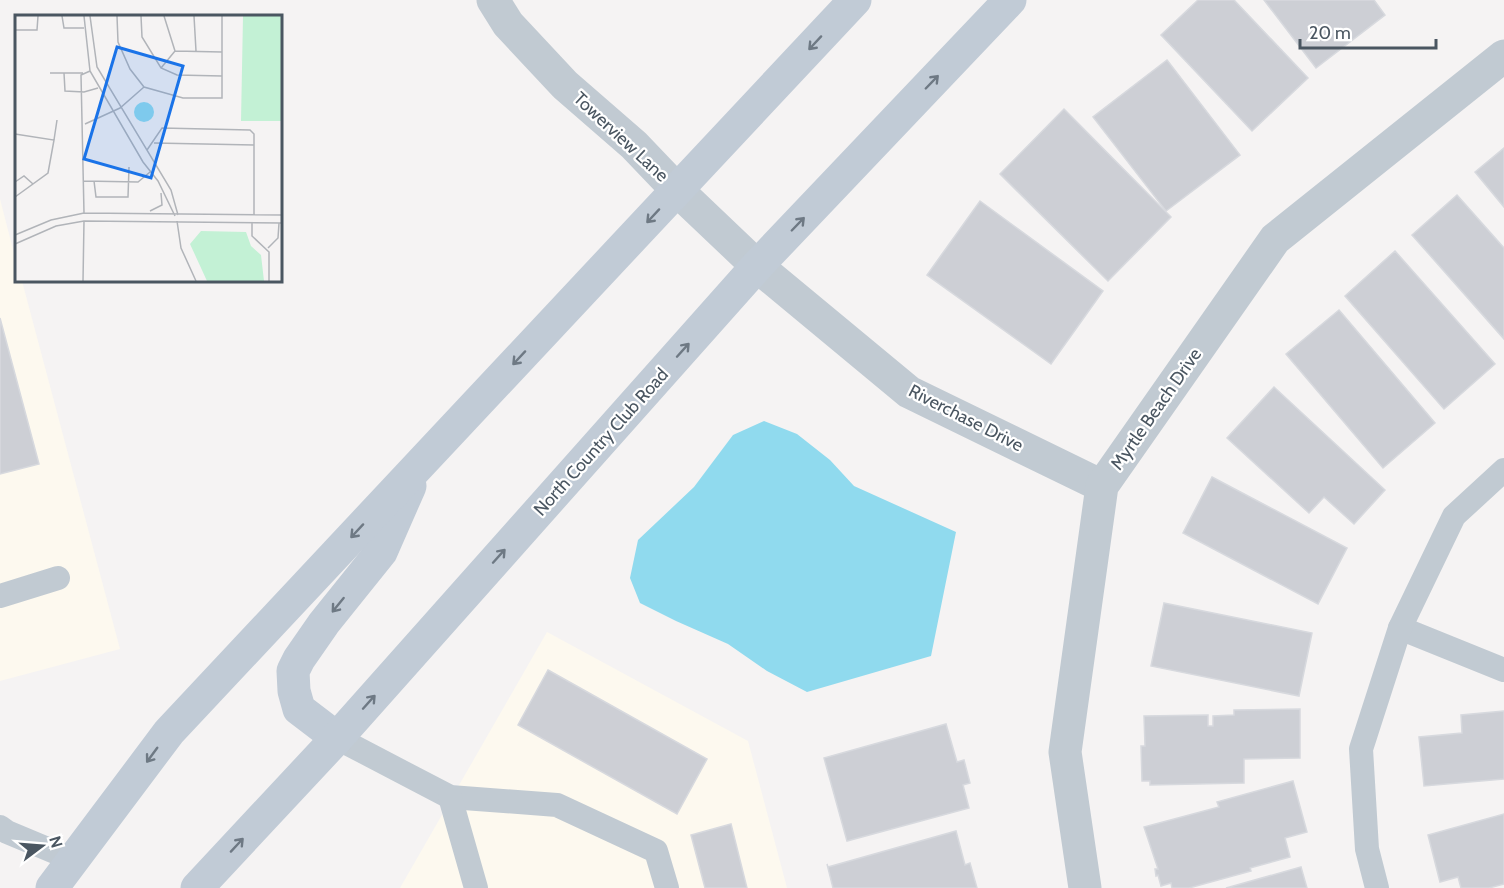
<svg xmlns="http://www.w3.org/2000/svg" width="1504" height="888" font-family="Cabin,sans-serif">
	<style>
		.commercial { fill: #fdf9ef }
		.water { fill: #90daee }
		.building { fill: #cdcfd5; stroke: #d7d9de; stroke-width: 1.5 }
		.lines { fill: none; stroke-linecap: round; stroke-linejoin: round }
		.service { stroke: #c1cad2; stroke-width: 24 }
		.minor { stroke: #c1cad2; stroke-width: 33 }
		.secondary { stroke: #c1cbd6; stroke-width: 33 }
		.oneway { stroke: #6e7984 }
		.labels { text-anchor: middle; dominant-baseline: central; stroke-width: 4.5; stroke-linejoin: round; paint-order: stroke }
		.street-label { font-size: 18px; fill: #4a5661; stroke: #fff }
		.inset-road { fill: none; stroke: #b1b4b9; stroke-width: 1.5 }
		.view { fill: #1a73e8; fill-opacity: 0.15; stroke: #1a73e8; stroke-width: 3 }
		.inset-edge { fill: none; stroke: #4a5661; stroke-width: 3 }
	</style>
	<rect width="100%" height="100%" fill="#f5f3f3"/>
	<g class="commercial">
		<polygon points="0,199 16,261 16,280 22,281 120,649 0,681"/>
		<polygon points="547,632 748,741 787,888 400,888"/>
	</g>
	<polygon class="water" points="764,421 797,434 830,460 854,486 956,532 931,656 807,692 767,671 728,644 676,621 640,603 630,578 638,540 694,487 733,435"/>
	<g class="building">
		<polygon points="1198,0 1234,0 1308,78 1252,131 1161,35"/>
		<polygon points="1264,0 1374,0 1385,15 1316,68"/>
		<polygon points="1167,60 1240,155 1166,211 1093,117"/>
		<polygon points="1064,109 1171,217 1108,281 1000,174"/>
		<polygon points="1504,148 1504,207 1475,172"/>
		<polygon points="1457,195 1504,248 1504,339 1412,235"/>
		<polygon points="980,201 1103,291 1051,364 927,275"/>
		<polygon points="1395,251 1495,364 1444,409 1345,296"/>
		<polygon points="1339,310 1435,423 1383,468 1286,354"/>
		<polygon points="0,318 39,464 0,474"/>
		<polygon points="1274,387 1385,490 1354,524 1324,497 1309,513 1227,438"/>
		<polygon points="1212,477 1347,548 1318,604 1183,533"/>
		<polygon points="1164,603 1312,633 1299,696 1151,666"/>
		<polygon points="548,670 707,759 677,814 518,725"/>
		<polygon points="1300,709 1300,758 1244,759 1244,783 1150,785 1150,781 1142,781 1141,746 1145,746 1144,716 1208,715 1208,726 1213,726 1213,716 1234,715 1234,710"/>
		<polygon points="1504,711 1504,779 1424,786 1419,737 1462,733 1461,715"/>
		<polygon points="946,724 957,762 964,760 970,783 963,785 969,808 847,841 824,758"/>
		<polygon points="1293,781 1307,832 1285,838 1290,857 1250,868 1251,871 1189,888 1172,888 1171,883 1161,886 1158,875 1156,876 1155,869 1158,869 1144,827 1219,807 1217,802"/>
		<polygon points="1504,814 1504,884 1489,888 1461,888 1458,877 1440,882 1428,835"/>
		<polygon points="731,824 747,888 705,888 691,835"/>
		<polygon points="956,831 965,865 970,863 977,888 833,888 827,864 828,867"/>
		<polygon points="1301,867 1307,888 1226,888"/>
	</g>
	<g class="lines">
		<g class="service">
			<polyline points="0,596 58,578"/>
			<polyline points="1400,628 1504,670"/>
			<polyline points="337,738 450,797 557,805 656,851 667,888"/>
			<polyline points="450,797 476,888"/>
			<polyline points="0,827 7,832 74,860"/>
			<polyline points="1377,888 1367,849 1361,749 1400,628 1454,516 1504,470"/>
		</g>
		<g class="minor">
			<polyline points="493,0 508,24 565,85 634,145 677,190 757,266 909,392 1102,486"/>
			<polyline points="1085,888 1065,752 1102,486 1275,239 1504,56"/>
		</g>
		<g class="secondary">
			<polyline points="337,738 299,709 294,691 293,671 299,659 324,623 381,552 410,486"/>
			<polyline points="52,888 169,732 855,0"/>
			<polyline points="197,888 337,738 757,266 1010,0"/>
		</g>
	</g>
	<defs><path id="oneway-shaft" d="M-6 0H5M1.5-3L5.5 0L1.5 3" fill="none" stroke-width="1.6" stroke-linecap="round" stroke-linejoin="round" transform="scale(1.5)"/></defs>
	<g class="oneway">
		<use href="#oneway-shaft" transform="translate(815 43) rotate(133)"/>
		<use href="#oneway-shaft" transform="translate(932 82) rotate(-46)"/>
		<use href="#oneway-shaft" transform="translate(653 216) rotate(133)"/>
		<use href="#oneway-shaft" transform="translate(798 224) rotate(-46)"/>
		<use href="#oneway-shaft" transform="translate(683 350) rotate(-48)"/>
		<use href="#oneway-shaft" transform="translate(519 358) rotate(133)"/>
		<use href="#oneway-shaft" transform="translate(357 531) rotate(133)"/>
		<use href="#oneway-shaft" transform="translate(499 556) rotate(-48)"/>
		<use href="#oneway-shaft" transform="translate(338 605) rotate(129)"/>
		<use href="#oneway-shaft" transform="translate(369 702) rotate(-48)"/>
		<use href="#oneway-shaft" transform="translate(152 755) rotate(126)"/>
		<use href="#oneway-shaft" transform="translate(237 845) rotate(-47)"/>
	</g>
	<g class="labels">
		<g class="street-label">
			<text transform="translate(621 137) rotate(43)">Towerview Lane</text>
			<text transform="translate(1156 409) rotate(-55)">Myrtle Beach Drive</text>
			<text transform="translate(966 418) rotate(27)">Riverchase Drive</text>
			<text transform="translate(601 442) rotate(-48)">North Country Club Road</text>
		</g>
	</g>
	<g transform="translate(15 15)">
		<rect width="267" height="267" fill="#f5f3f3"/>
		<path d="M228,1H267V106H226ZM186,216L231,217L236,231L246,240L249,266H192L175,229Z" fill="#c3f1d5"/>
		<path d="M119 97a10 10 0 1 1 20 0a10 10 0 1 1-20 0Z" fill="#90daee"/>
		<path class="inset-road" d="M47,1L49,13H69M69,1L75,56L128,147L143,166L160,201M75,1L82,52L156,175L163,200M102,1L103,27L115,54L129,72L168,83H207V1M126,1L127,22L146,53L162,60L207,61M149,1L160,36L207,37M179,1L181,36M0,15H22L23,1M146,53L160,36M35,58H68M49,58L50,76L69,77L83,73M70,109L105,93L129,72M0,119L39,125L33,158L0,182M39,125L42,105M139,128L239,130M132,135L147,113L235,115L239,119V200M69,166L123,167L135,157M79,166L81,182H113L114,152M0,167L9,161L18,169M135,196L147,190L146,178M69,198L66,60L75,56M162,206L166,233L181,266M237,207V221L254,237V266M0,220L36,205L69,198L267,200M0,229L41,211L69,206L267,208M253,233L263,223L264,208M68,266L69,206"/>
		<path class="view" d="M102,32L168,51L136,163L69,144Z"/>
		<rect width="267" height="267" class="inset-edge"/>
	</g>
	<g transform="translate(42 846) rotate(74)" stroke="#ffffff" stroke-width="4.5" paint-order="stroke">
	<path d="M0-4.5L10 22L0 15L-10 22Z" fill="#4a5661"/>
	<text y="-9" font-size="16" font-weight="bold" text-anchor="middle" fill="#4a5661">N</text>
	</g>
	<path d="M1300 39v9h136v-9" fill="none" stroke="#4a5661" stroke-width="3"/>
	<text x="1309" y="39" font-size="18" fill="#4a5661" stroke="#ffffff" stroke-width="4.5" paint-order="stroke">20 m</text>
</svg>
